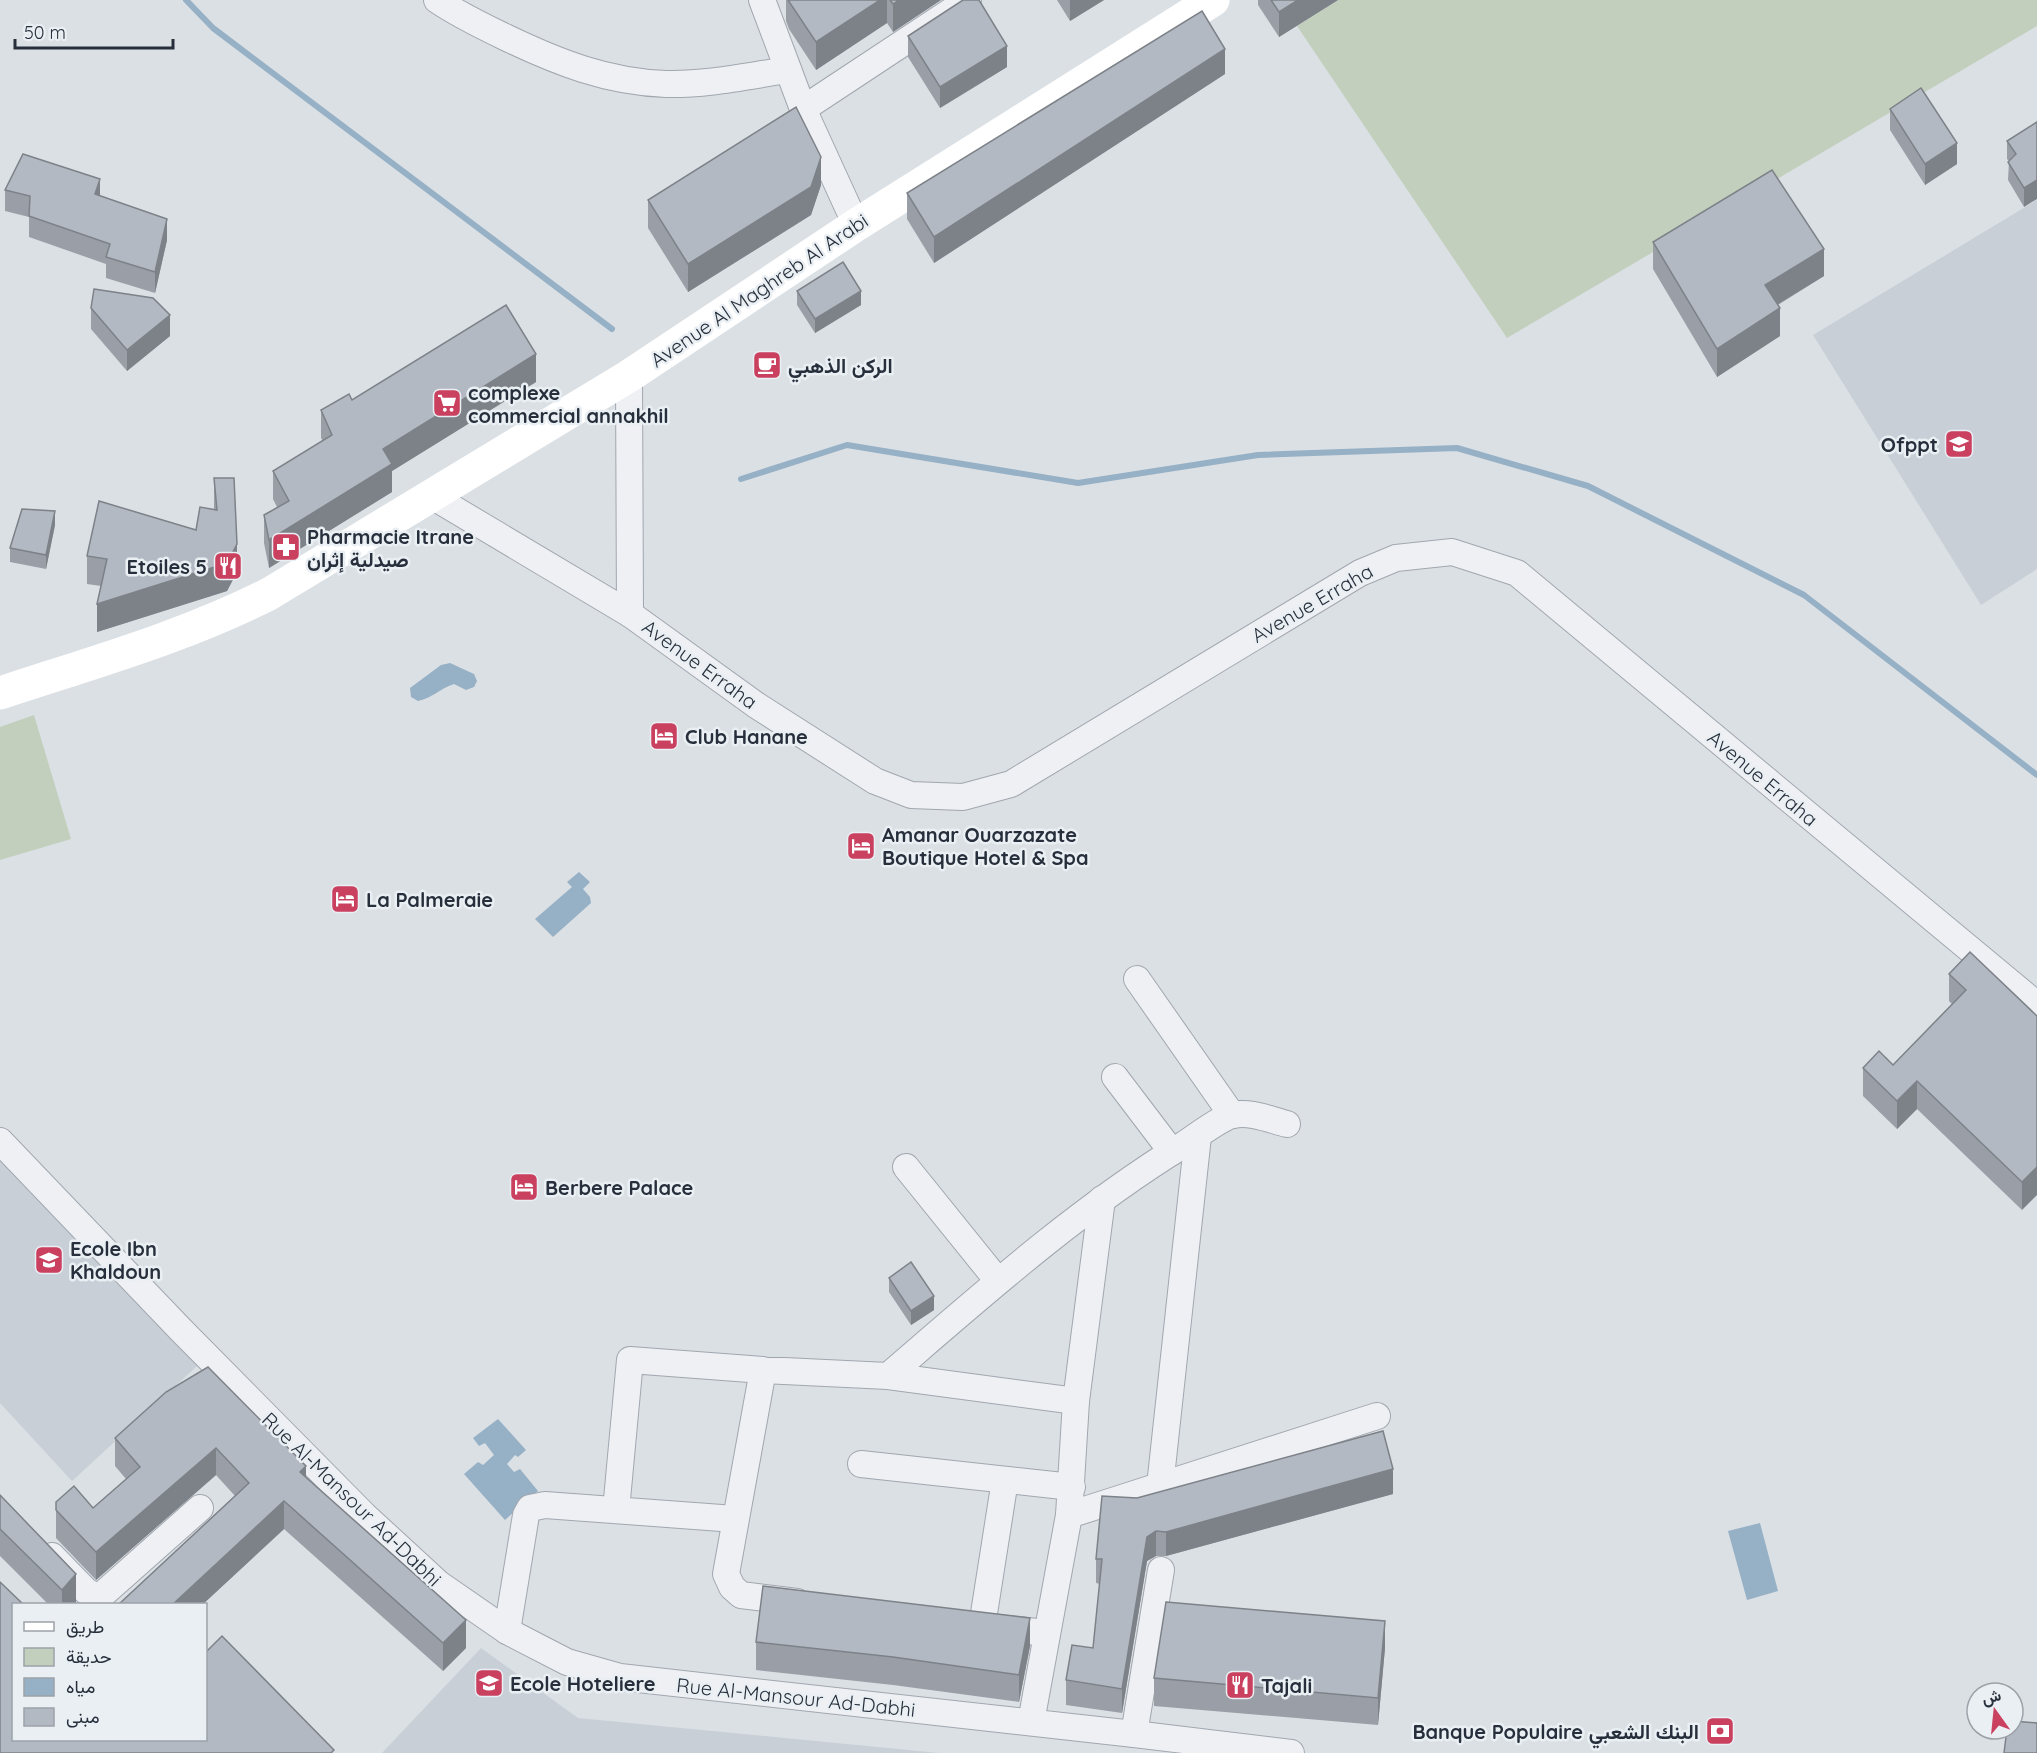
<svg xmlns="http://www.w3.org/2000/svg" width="2037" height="1753" font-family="Quicksand,Vazirmatn,sans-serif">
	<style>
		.built { fill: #c9cfd7 }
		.green { fill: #c3cfbd }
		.water { fill: #96b0c5 }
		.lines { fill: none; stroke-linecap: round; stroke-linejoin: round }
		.stream { stroke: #96b0c5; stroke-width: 6 }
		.street-casing { stroke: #a1a7af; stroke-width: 28 }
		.street { stroke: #eef0f4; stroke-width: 26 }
		.secondary { stroke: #fff; stroke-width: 33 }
		.wall { fill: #9a9fa7 }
		.shaded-wall { fill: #7d8288 }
		.building { fill: #b3b9c2; stroke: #7d8288; stroke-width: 1.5 }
		.labels { text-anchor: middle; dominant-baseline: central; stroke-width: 5; stroke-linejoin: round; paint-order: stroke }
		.street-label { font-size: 20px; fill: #262f3b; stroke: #eaeff3 }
		.poi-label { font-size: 20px; font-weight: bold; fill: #262f3b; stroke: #eaeff3; text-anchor: start }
	</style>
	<rect width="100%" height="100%" fill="#dbe0e5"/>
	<g class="built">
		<polygon points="2037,200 2037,569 1981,605 1813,335"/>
		<polygon points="0,1153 197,1366 72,1481 0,1403"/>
		<polygon points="481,1648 578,1718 939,1753 382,1753"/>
	</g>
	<g class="green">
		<polygon points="1338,0 2037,0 2037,26 1507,338 1297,26"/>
		<polygon points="34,715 71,839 0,860 0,727"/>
	</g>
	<g class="water">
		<path d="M450,663L474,674L477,681L474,687L466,690L454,684C439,689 433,698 418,701L411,697L410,688L441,665Z"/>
		<polygon points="579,872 590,882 583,889 590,897 591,903 553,937 535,919 572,887 567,882"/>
		<polygon points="498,1419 526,1450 518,1457 515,1455 507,1464 514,1472 520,1469 538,1491 505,1520 464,1474 478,1462 483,1465 494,1455 485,1443 479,1446 473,1438"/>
		<polygon points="1760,1523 1778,1591 1747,1600 1728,1531"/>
	</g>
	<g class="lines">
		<g class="stream">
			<polyline points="186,0 213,28 612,329"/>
			<polyline points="741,479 847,445 1078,483 1258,455 1457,448 1588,486 1804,595 2037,775"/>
		</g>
		<g class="street-casing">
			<g id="street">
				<path d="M437,0C459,15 482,26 505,37C557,62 607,82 666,84C707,85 747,76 788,70"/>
				<polyline points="762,0 803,109 856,225"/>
				<polyline points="803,109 968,0"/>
				<polyline points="629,376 630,614"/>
				<polyline points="432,496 630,614 756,705 875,781 911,795 963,797 1011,784 1360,573 1396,558 1452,552 1517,573 2037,1005"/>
				<polyline points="1137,979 1232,1115"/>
				<polyline points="1115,1077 1172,1152"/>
				<polyline points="0,1141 181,1330 364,1515 439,1584 507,1631 567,1662 620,1677 1134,1734 1291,1753"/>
				<polyline points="906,1167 998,1281"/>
				<polyline points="763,1370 726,1574 732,1587 741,1595 797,1602"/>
				<path d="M888,1376C982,1295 1076,1211 1183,1145C1194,1138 1222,1117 1233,1115C1250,1111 1271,1120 1287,1124"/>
				<polyline points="861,1464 1072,1487"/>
				<polyline points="1160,1486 1198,1136"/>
				<polyline points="616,1510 630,1360 763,1370 888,1376 1076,1401"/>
				<polyline points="1069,1515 1377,1416"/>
				<polyline points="52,1556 86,1591 96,1597 103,1594 200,1508"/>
				<polyline points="982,1626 1005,1480"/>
				<polyline points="997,1628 1047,1633"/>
				<polyline points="507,1631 526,1515 530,1508 545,1505 735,1519"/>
				<polyline points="1031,1722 1069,1515 1076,1401 1102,1199"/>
				<polyline points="1134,1734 1161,1570"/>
			</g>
		</g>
		<use href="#street" class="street"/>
		<path class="secondary" d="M0,693C91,663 184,637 269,594L629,376L856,225L1213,0"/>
	</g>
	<g class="wall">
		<polygon points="786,0 941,0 893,32 887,23 816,70 789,29 786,21"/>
		<polygon points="1057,0 1104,0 1070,21"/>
		<polygon points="1258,0 1338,0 1279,37 1258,5"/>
		<polygon points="908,36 1007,67 940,108 908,57"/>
		<polygon points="1225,74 934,263 907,219 907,193"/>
		<polygon points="1890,109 1957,164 1925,185 1890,130"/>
		<polygon points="2037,122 2024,207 2008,180 2009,161 2007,159 2007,141"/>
		<polygon points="821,185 811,215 688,292 648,228 648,200"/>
		<polygon points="5,190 100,196 167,240 155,293 106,278 106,264 29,237 29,217 5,211"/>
		<polygon points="1653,242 1824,276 1778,305 1780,336 1717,377 1653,269"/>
		<polygon points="797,291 861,305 815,333 797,305"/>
		<polygon points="91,308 170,336 127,371 91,329"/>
		<polygon points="536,382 392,471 392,492 269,568 264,543 264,515 277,507 273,499 273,471 323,441 321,438 321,410 352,400"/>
		<polygon points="214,478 237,572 227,591 97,632 101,586 87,584 87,556 196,530 214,509"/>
		<polygon points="55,525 46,569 10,562 10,548"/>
		<polygon points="1949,974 2037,1016 2022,1210 1917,1109 1897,1129 1863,1096 1863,1068 1893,1065 1953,1005 1949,1001"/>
		<polygon points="889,1278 934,1310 911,1325 889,1292"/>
		<polygon points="166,1392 306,1477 466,1648 443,1671 284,1529 202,1605 118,1605 235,1496 216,1475 96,1580 56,1538 56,1502 93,1508 126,1479 115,1466 115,1438"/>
		<polygon points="1393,1494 1166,1556 1156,1556 1147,1561 1122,1713 1066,1705 1066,1680 1093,1648 1100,1584 1096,1583 1096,1559 1137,1498"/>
		<polygon points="0,1495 76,1602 74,1605 49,1605 0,1556"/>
		<polygon points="756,1642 1030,1646 1019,1702 893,1685 756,1670"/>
		<polygon points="1385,1648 1378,1725 1154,1706 1154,1678"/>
	</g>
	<g class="shaded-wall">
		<polygon points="880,0 887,0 887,23 816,70 816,42"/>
		<polygon points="899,0 941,0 893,32 893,4"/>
		<polygon points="1070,0 1104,0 1070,21"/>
		<polygon points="1298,0 1338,0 1279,37 1279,12"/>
		<polygon points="1007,46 1007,67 940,108 940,87"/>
		<polygon points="1225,49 1225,74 934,263 934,237"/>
		<polygon points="1957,143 1957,164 1925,185 1925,164"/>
		<polygon points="821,157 821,185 811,215 688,292 688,264"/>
		<polygon points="100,179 100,200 95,194"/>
		<polygon points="2037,180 2037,199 2024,207 2024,188"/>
		<polygon points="167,219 167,240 155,293 155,272"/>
		<polygon points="1824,249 1824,276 1765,312 1765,285"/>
		<polygon points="861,291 861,305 815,333 815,319"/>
		<polygon points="1780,308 1780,336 1717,377 1717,349"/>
		<polygon points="170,315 170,336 127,371 127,350"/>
		<polygon points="536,354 536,382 392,471 392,492 269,568 269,540 383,449"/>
		<polygon points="55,511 55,525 46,569 46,555"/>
		<polygon points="237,544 237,572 227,591 97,632 97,604"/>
		<polygon points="1917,1081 1917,1109 1897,1129 1897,1101"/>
		<polygon points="2037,1167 2037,1195 2022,1210 2022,1182"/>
		<polygon points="934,1296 934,1310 911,1325 911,1311"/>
		<polygon points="216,1448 216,1475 96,1580 96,1552"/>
		<polygon points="306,1466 306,1493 300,1472"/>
		<polygon points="1393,1469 1393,1494 1166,1556 1166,1532"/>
		<polygon points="284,1501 284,1529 202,1605 172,1605"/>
		<polygon points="1156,1531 1156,1556 1147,1561 1122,1713 1122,1689 1147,1537"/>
		<polygon points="76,1574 76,1602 74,1605 62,1605 62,1590"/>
		<polygon points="1030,1618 1030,1646 1019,1702 1019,1675"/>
		<polygon points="466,1620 466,1648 443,1671 443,1643"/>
		<polygon points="1385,1621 1385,1648 1378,1725 1378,1698"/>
	</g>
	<g class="building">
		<polygon points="788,0 880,0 816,42"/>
		<polygon points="890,0 899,0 893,4"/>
		<polygon points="963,0 979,0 1007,46 940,87 908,36"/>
		<polygon points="1271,0 1298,0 1279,12"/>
		<polygon points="1202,11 1225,49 934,237 907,193"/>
		<polygon points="1921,88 1957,143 1925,164 1890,109"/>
		<polygon points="796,107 821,157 811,187 688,264 648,200"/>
		<polygon points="2037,122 2037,180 2024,188 2008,162 2016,154 2007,141"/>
		<polygon points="23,154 100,179 95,194 167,219 155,272 106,257 110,244 29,216 30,196 5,190"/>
		<polygon points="1772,170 1824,249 1765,285 1780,308 1717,349 1653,242"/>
		<polygon points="843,262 861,291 815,319 797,291"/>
		<polygon points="94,289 153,298 170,315 127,350 91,308"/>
		<polygon points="506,305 536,354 383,449 392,464 269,540 264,515 289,501 273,471 332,435 321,410 349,394 352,400"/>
		<polygon points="214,478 234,478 237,544 227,563 97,604 107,559 87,556 99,501 196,530 200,507 217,510"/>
		<polygon points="22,509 55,511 46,555 10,548"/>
		<polygon points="1970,952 2037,1016 2037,1167 2022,1182 1917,1081 1897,1101 1863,1068 1879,1051 1893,1065 1966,990 1949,974"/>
		<polygon points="911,1262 934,1296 911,1311 889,1278"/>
		<polygon points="208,1367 306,1466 300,1472 466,1620 443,1643 284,1501 172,1605 118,1605 249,1483 216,1448 96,1552 56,1510 56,1502 74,1486 93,1508 140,1467 115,1438 166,1392"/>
		<polygon points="1383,1431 1393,1469 1166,1532 1156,1531 1147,1537 1122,1689 1066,1680 1072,1645 1093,1648 1102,1559 1096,1559 1102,1496 1137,1498"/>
		<polygon points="0,1495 76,1574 62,1590 0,1529"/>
		<polygon points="0,1582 24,1605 14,1605 14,1740 206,1740 206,1652 222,1636 334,1750 331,1753 0,1753"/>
		<polygon points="763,1586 1030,1618 1019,1675 893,1657 756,1642"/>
		<polygon points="1166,1602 1385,1621 1378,1698 1154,1678"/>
		<polygon points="2013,1721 2037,1723 2037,1753 2004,1753 2007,1729 2013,1729"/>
	</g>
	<defs>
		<g id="cafe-square" transform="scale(1.5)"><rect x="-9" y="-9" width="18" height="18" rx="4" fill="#ca405f" stroke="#eaeff3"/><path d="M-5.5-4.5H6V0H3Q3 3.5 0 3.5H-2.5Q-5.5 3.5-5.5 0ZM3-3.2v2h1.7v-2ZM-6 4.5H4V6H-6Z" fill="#fff"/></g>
		<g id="supermarket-square" transform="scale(1.5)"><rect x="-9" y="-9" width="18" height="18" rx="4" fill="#ca405f" stroke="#eaeff3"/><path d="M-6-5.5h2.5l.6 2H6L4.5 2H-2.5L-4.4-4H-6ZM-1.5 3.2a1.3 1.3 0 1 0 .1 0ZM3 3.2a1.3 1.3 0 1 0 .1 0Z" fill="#fff"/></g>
		<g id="university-square" transform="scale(1.5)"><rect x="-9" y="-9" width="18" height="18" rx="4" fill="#ca405f" stroke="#eaeff3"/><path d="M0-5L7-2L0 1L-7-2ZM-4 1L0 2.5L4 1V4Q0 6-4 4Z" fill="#fff"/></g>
		<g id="pharmacy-square" transform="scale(1.5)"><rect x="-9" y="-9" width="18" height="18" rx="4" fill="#ca405f" stroke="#eaeff3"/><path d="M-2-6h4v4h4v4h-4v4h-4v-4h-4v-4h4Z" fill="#fff"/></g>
		<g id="restaurant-square" transform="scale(1.5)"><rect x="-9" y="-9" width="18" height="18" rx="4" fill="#ca405f" stroke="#eaeff3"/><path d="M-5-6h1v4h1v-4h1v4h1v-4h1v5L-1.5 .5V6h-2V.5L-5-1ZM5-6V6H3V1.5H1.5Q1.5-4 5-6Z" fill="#fff"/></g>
		<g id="hotel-square" transform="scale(1.5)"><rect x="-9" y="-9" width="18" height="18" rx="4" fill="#ca405f" stroke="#eaeff3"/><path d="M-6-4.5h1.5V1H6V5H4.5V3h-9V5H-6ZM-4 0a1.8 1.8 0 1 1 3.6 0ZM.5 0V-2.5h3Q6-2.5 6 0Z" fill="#fff"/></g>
		<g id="school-square" transform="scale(1.5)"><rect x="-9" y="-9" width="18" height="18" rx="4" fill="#ca405f" stroke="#eaeff3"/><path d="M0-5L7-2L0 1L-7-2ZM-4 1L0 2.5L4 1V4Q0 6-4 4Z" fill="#fff"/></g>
		<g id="bank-square" transform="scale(1.5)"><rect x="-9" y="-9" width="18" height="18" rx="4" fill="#ca405f" stroke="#eaeff3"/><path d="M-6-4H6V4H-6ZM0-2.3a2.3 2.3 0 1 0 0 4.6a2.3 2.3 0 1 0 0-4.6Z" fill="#fff"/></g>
	</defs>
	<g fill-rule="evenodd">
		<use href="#cafe-square" x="767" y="365"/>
		<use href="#supermarket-square" x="447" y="403"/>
		<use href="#university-square" x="1959" y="444"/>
		<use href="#pharmacy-square" x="286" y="547"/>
		<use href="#restaurant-square" x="228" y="566"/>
		<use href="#hotel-square" x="664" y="736"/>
		<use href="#hotel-square" x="861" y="846"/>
		<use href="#hotel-square" x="345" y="899"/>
		<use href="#hotel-square" x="524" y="1187"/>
		<use href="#school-square" x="49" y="1260"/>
		<use href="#university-square" x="489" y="1683"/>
		<use href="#restaurant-square" x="1240" y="1685"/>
		<use href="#bank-square" x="1720" y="1731"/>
	</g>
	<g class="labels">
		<g class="street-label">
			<text transform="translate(759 290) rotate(-34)">Avenue Al Maghreb Al Arabi</text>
			<text transform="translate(1312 603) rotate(-30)">Avenue Erraha</text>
			<text transform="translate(700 664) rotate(36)">Avenue Erraha</text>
			<text transform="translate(1763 778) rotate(40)">Avenue Erraha</text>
			<text transform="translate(352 1499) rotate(44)">Rue Al-Mansour Ad-Dabhi</text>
			<text transform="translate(796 1697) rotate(6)">Rue Al-Mansour Ad-Dabhi</text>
		</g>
		<g class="poi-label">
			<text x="788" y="365">الركن الذهبي</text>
			<text x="468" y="392">complexe<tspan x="468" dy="23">commercial annakhil</tspan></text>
			<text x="1938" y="444" text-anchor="end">Ofppt</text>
			<text x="307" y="536">Pharmacie Itrane<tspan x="307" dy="23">صيدلية إثران</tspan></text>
			<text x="207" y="566" text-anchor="end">Etoiles 5</text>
			<text x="685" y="736">Club Hanane</text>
			<text x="882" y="834">Amanar Ouarzazate<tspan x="882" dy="23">Boutique Hotel &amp; Spa</tspan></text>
			<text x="366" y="899">La Palmeraie</text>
			<text x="545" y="1187">Berbere Palace</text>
			<text x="70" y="1248">Ecole Ibn<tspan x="70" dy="23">Khaldoun</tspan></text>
			<text x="510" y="1683">Ecole Hoteliere</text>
			<text x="1261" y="1685">Tajali</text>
			<text x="1699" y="1731" text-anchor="end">Banque Populaire البنك الشعبي</text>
		</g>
	</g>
	<rect x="12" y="1603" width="195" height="138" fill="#eaeff3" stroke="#9ca2a9" stroke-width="1.5"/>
	<rect x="24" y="1622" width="30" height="9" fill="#ffffff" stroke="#9ca2a9" stroke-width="1.5"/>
	<text x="66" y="1633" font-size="18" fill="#262f3b">طريق</text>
	<rect x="24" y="1648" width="30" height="18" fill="#c3cfbd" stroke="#9ca2a9" stroke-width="1.5"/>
	<text x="66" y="1663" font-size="18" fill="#262f3b">حديقة</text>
	<rect x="24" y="1678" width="30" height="18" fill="#96b0c5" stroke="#9ca2a9" stroke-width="1.5"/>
	<text x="66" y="1693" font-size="18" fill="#262f3b">مياه</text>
	<rect x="24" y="1708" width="30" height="18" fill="#b3b9c2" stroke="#9ca2a9" stroke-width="1.5"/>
	<text x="66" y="1723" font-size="18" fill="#262f3b">مبنى</text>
	<g transform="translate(1995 1711) rotate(345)"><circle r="28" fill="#eaeff3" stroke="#9ca2a9" stroke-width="1.5"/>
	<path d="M0-4.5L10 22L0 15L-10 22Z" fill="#ca405f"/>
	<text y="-9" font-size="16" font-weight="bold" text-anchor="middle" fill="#262f3b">ش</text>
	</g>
	<path d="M15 39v9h158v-9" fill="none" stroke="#262f3b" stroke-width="3"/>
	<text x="24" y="39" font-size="18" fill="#262f3b" stroke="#eaeff3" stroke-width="4.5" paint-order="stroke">50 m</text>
</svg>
